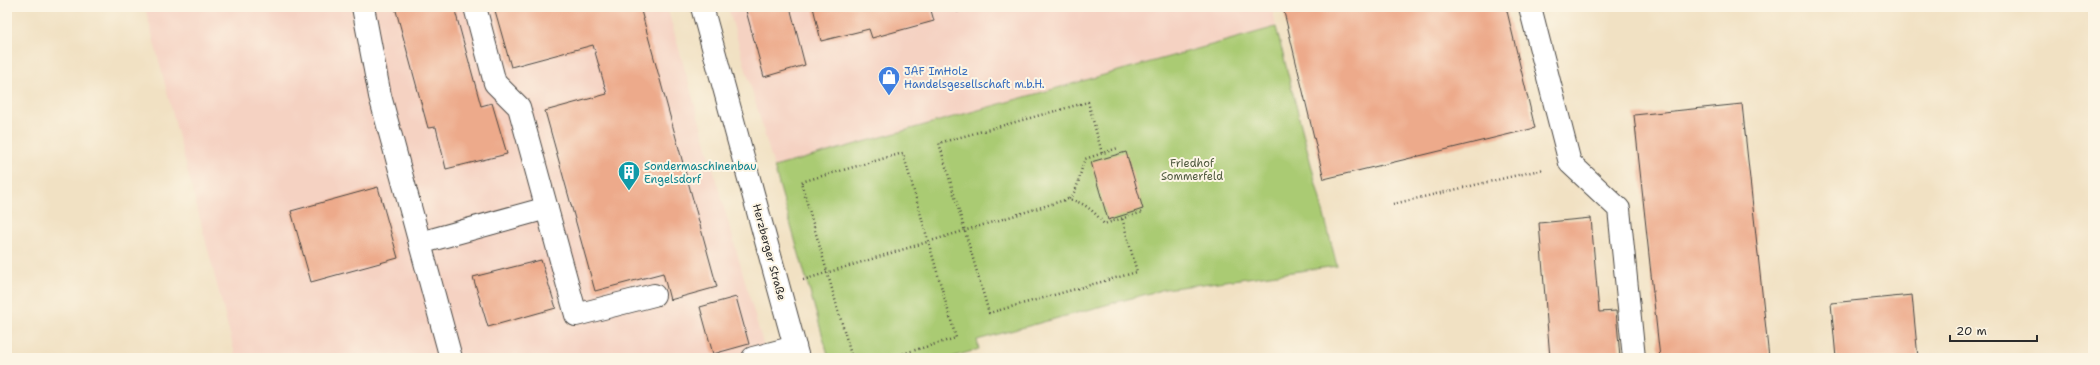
<svg xmlns="http://www.w3.org/2000/svg" width="2100" height="365" font-family="'Shantell Sans',sans-serif">
	<style>
		.built { fill: #f5d2c2 }
		.green { fill: #aacb73; stroke: #6a7b4f }
		.building { fill: #edaa8b }
		.lines { fill: none; stroke-linecap: round; stroke-linejoin: round }
		.minor-casing { stroke: #494642; stroke-width: 24 }
		.major-casing { stroke: #494642; stroke-width: 24 }
		.path { stroke: #494642; stroke-width: 2.5; stroke-dasharray: 1 3; stroke-linecap: butt }
		.minor { stroke: #fff; stroke-width: 22 }
		.major { stroke: #fff; stroke-width: 22 }
		.labels { text-anchor: middle; dominant-baseline: central; stroke-width: 4; stroke-linejoin: round; paint-order: stroke }
		.shop-label { font-size: 11px; fill: #366cbe; stroke: #fcf5e5; text-anchor: start }
		.park-label { font-size: 11px; fill: #515b41; stroke: #fcf5e5 }
		.culture-label { font-size: 11px; fill: #0d838f; stroke: #fcf5e5; text-anchor: start }
		.street-label { font-size: 11px; fill: #2b2b2b; stroke: #fcf5e5 }
	</style>
	<rect width="100%" height="100%" fill="#fcf5e5"/>
	<filter id="ink" filterUnits="userSpaceOnUse"><feTurbulence type="fractalNoise" baseFrequency=".025" numOctaves="2"/><feDisplacementMap in="SourceGraphic" scale="8" xChannelSelector="R" yChannelSelector="G"/><feConvolveMatrix kernelMatrix="1 2 1 2 8 2 1 2 1" color-interpolation-filters="sRGB"/></filter>
	<filter id="wash" filterUnits="userSpaceOnUse"><feTurbulence type="fractalNoise" baseFrequency=".012" numOctaves="4" result="noise"/><feDisplacementMap in="SourceGraphic" scale="16" xChannelSelector="R" yChannelSelector="G"/><feGaussianBlur stdDeviation="0.9" result="paint"/><feColorMatrix in="noise" values="0 0 0 0 0 0 0 0 0 0 0 0 0 0 0 0 0 1.4 0 .05"/><feComposite in="paint" operator="in"/></filter>
	<g filter="url(#wash)">
		<rect width="100%" height="100%" fill="#f1e1c3"/>
		<g class="built">
			<polygon points="145,7 667,7 767,358 236,358"/>
			<polygon points="728,7 1272,7 1276,27 774,167"/>
		</g>
		<polygon class="green" points="1276,27 1337,266 1165,289 977,340 979,349 949,358 829,358 774,167"/>
		<g id="blocks">
			<g class="building">
				<polygon points="395,7 454,7 481,106 492,103 507,154 446,169 436,127 428,128"/>
				<polygon points="494,7 640,7 717,287 670,300 663,273 595,291 545,111 607,94 593,45 511,67"/>
				<polygon points="745,7 790,7 805,65 764,77"/>
				<polygon points="813,7 930,7 934,21 872,38 869,29 821,41"/>
				<polygon points="956,7 974,7 974,8 957,12"/>
				<polygon points="1302,7 1506,7 1535,128 1324,179 1284,12"/>
				<polygon points="1742,104 1769,358 1660,358 1634,115"/>
				<polygon points="1126,152 1143,209 1108,220 1091,162"/>
				<polygon points="378,187 398,258 311,282 291,211"/>
				<polygon points="1591,218 1599,312 1616,311 1620,358 1550,358 1539,223"/>
				<polygon points="541,260 556,308 488,327 473,277"/>
				<polygon points="1912,295 1918,358 1836,358 1831,303"/>
				<polygon points="736,297 749,344 713,354 700,307"/>
			</g>
		</g>
	</g>
	<g filter="url(#ink)">
		<use href="#blocks" fill-opacity="0" stroke="#494642" stroke-width="1"/>
		<g class="lines">
			<g class="minor-casing">
				<g id="minor">
					<polyline points="363,7 380,96 451,358"/>
					<polyline points="475,7 495,83 519,107 576,315 654,295"/>
					<polyline points="1530,7 1570,163 1619,209 1634,358"/>
					<polyline points="420,243 547,208"/>
					<polyline points="753,358 795,347"/>
				</g>
			</g>
			<g class="major-casing">
				<polyline id="major" points="702,7 798,358"/>
			</g>
			<g class="path">
				<polyline points="1102,153 1088,102 939,143 989,313 1137,272 1122,218"/>
				<path d="M1069,199C1080,188 1079,173 1085,159L1118,148"/>
				<polyline points="1393,204 1544,169"/>
				<path d="M803,280L1068,199C1084,202 1094,211 1104,224L1143,212"/>
				<polyline points="852,358 801,182 903,153 956,338 888,358"/>
			</g>
			<use href="#minor" class="minor"/>
			<use href="#major" class="major"/>
		</g>
	</g>
	<defs>
		<g id="shop-pin" transform="scale(1.15)"><path d="M0 17L-7.5 6A9.5 9.5 0 1 1 7.5 6Z" fill="#3f7fe0" stroke="#fcf5e5"/><path d="M-5-2.5h2.3a2.7 3.5 0 0 1 5.4 0H5L5.5 6h-11ZM-1.5-2.5h3a1.5 2.3 0 0 0-3 0Z" fill="#fff"/></g>
		<g id="building-pin" transform="scale(1.15)"><path d="M0 17L-7.5 6A9.5 9.5 0 1 1 7.5 6Z" fill="#0f9aa8" stroke="#fcf5e5"/><path d="M-4-6H4V6H1V3H-1V6H-4ZM-2.5-4.3h1.7v1.8h-1.7ZM.8-4.3h1.7v1.8H.8ZM-2.5-1h1.7V.8h-1.7ZM.8-1h1.7V.8H.8Z" fill="#fff"/></g>
	</defs>
	<g fill-rule="evenodd">
		<use href="#shop-pin" x="889" y="77"/>
		<use href="#building-pin" x="629" y="172"/>
	</g>
	<g class="labels">
		<g class="shop-label">
			<text x="904" y="71">JAF ImHolz<tspan x="904" dy="13">Handelsgesellschaft m.b.H.</tspan></text>
		</g>
		<g class="park-label">
			<text x="1192" y="163">Friedhof<tspan x="1192" dy="13">Sommerfeld</tspan></text>
		</g>
		<g class="culture-label">
			<text x="644" y="166">Sondermaschinenbau<tspan x="644" dy="13">Engelsdorf</tspan></text>
		</g>
		<g class="street-label">
			<text transform="translate(769 252) rotate(75)">Herzberger Straße</text>
		</g>
	</g>
	<rect width="2100" height="365" fill="none" stroke="#fcf5e5" stroke-width="24"/>
	<path d="M1950 335v6h87v-6" fill="none" stroke="#2b2b2b" stroke-width="2"/>
	<text x="1956" y="335" font-size="12" fill="#2b2b2b" stroke="#fcf5e5" stroke-width="3" paint-order="stroke">20 m</text>
</svg>
